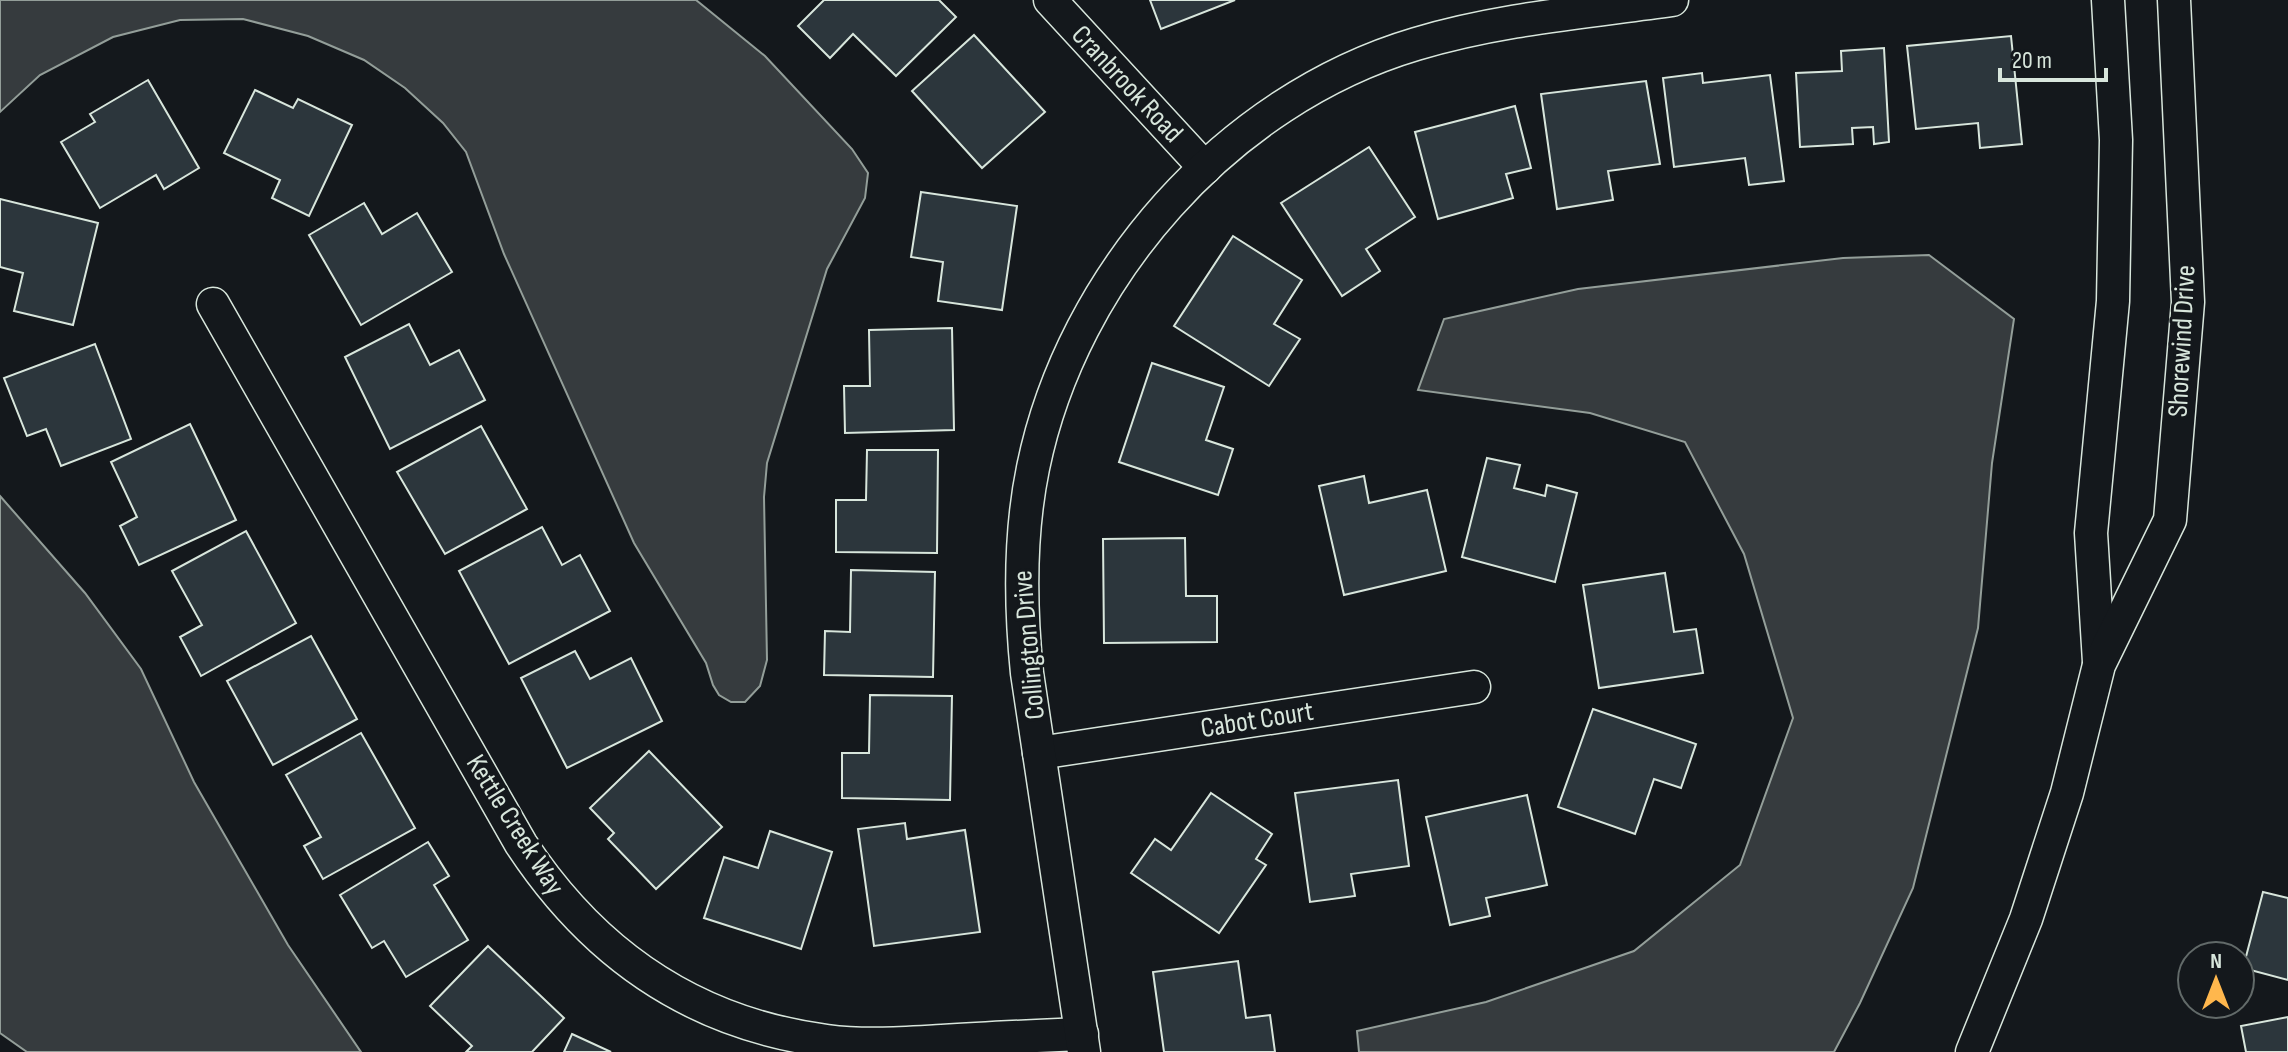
<svg xmlns="http://www.w3.org/2000/svg" width="2288" height="1052" font-family="'Sofia Sans Condensed',sans-serif">
	<style>
		.water { fill: #363b3e; stroke: #939e99; stroke-width: 2 }
		.building { fill: #2c363c; stroke: #d8e6dc; stroke-width: 2 }
		.lines { fill: none; stroke-linecap: round; stroke-linejoin: round }
		.street-casing { stroke: #d8e6dc; stroke-width: 35 }
		.street { stroke: #14181c; stroke-width: 32 }
		.labels { text-anchor: middle; dominant-baseline: central; stroke-width: 6; stroke-linejoin: round; paint-order: stroke }
		.street-label { font-size: 28px; fill: #d8e6dc; stroke: #14181c }
	</style>
	<rect width="100%" height="100%" fill="#14181c"/>
	<g class="water">
		<polygon points="0,0 696,0 765,56 852,149 868,173 865,198 827,269 767,463 764,497 767,660 760,686 745,702 731,702 719,695 713,685 706,663 634,543 504,254 466,152 443,123 405,88 364,60 308,36 243,19 180,20 113,37 40,75 0,112"/>
		<polygon points="1929,255 2014,319 1992,463 1978,628 1913,888 1860,1003 1834,1052 1359,1052 1357,1031 1486,1002 1634,951 1740,865 1793,718 1744,554 1685,442 1590,413 1418,390 1444,319 1578,289 1843,258"/>
		<polygon points="0,496 85,593 141,669 194,782 288,945 361,1052 27,1052 0,1033"/>
	</g>
	<g class="building">
		<polygon points="824,0 939,0 956,17 896,76 853,34 830,58 798,26"/>
		<polygon points="1150,0 1235,0 1161,29"/>
		<polygon points="974,35 1045,112 982,168 912,91"/>
		<polygon points="2011,36 2022,144 1980,148 1978,123 1916,129 1907,46"/>
		<polygon points="1884,48 1889,142 1874,144 1873,127 1852,128 1853,144 1800,147 1796,73 1842,71 1841,51"/>
		<polygon points="1702,73 1703,83 1770,75 1784,181 1749,185 1745,158 1674,167 1663,78"/>
		<polygon points="148,80 199,168 164,189 156,175 100,208 61,142 95,122 90,114"/>
		<polygon points="1646,81 1660,164 1608,171 1613,200 1557,209 1541,94"/>
		<polygon points="255,90 293,108 298,99 352,125 309,216 272,198 280,180 224,153"/>
		<polygon points="1515,106 1531,168 1506,174 1513,198 1438,219 1415,132"/>
		<polygon points="1369,147 1415,217 1366,249 1380,271 1342,296 1281,203"/>
		<polygon points="921,192 1017,206 1002,310 938,301 943,262 911,257"/>
		<polygon points="0,199 98,223 73,325 14,311 23,273 0,267"/>
		<polygon points="364,203 382,234 417,213 452,272 361,325 309,235"/>
		<polygon points="1233,236 1302,280 1274,324 1300,339 1269,386 1174,326"/>
		<polygon points="409,324 430,365 459,350 485,400 390,449 345,357"/>
		<polygon points="952,328 954,430 845,433 844,386 870,386 869,330"/>
		<polygon points="95,344 131,439 61,466 46,429 27,436 4,378"/>
		<polygon points="1152,363 1224,387 1206,440 1233,449 1218,495 1119,462"/>
		<polygon points="190,424 236,520 139,565 120,526 137,517 111,462"/>
		<polygon points="481,426 527,509 445,554 397,472"/>
		<polygon points="867,450 938,450 937,553 836,552 836,500 866,500"/>
		<polygon points="1487,458 1520,465 1514,488 1545,496 1547,485 1577,493 1555,582 1462,557"/>
		<polygon points="1364,476 1369,503 1427,490 1446,571 1344,595 1319,486"/>
		<polygon points="542,527 562,565 580,555 610,611 509,664 459,571"/>
		<polygon points="246,531 296,623 201,676 180,637 202,625 172,571"/>
		<polygon points="1185,538 1186,596 1217,596 1217,642 1104,643 1103,539"/>
		<polygon points="851,570 935,572 933,677 824,675 825,631 850,632"/>
		<polygon points="1665,573 1674,632 1696,629 1703,673 1599,688 1583,585"/>
		<polygon points="311,636 357,719 273,765 227,681"/>
		<polygon points="575,651 590,679 631,658 662,721 567,768 521,678"/>
		<polygon points="870,695 952,696 950,800 842,798 842,753 869,753"/>
		<polygon points="1593,709 1696,744 1681,788 1654,779 1635,834 1558,807"/>
		<polygon points="361,733 415,828 323,879 304,846 321,837 286,775"/>
		<polygon points="649,751 722,827 656,889 608,839 614,833 590,808"/>
		<polygon points="1398,780 1409,866 1351,874 1355,896 1310,902 1295,793"/>
		<polygon points="1211,793 1272,834 1256,859 1266,865 1219,933 1131,873 1155,839 1171,850"/>
		<polygon points="1527,795 1547,885 1486,898 1490,916 1450,925 1426,817"/>
		<polygon points="905,823 907,839 965,830 980,932 874,946 858,829"/>
		<polygon points="770,831 832,852 801,949 704,918 724,857 758,868"/>
		<polygon points="428,842 449,876 434,885 468,940 406,977 384,941 372,948 340,895"/>
		<polygon points="2263,892 2288,898 2288,980 2243,968"/>
		<polygon points="488,946 564,1018 532,1052 466,1052 472,1046 430,1006"/>
		<polygon points="1238,961 1246,1018 1270,1015 1275,1052 1164,1052 1153,972"/>
		<polygon points="2288,1017 2288,1052 2246,1052 2241,1026"/>
		<polygon points="572,1034 611,1052 564,1052"/>
	</g>
	<g class="lines">
		<g class="street-casing">
			<g id="street">
				<polyline points="1050,0 1205,168"/>
				<path d="M213,304L521,844C594,955 695,1024 827,1041C865,1046 904,1043 942,1041C989,1038 1035,1036 1082,1034"/>
				<polyline points="2099,662 2091,533 2113,301 2116,140 2108,0"/>
				<polyline points="1039,753 1474,687"/>
				<path d="M1084,1052L1027,673C1020,604 1019,536 1033,468C1072,276 1227,100 1416,44C1499,19 1586,12 1672,0"/>
				<polyline points="1972,1052 2026,919 2067,793 2099,665 2170,520 2188,302 2174,0"/>
			</g>
		</g>
		<use href="#street" class="street"/>
	</g>
	<g class="labels">
		<g class="street-label">
			<text transform="translate(1127 84) rotate(47)">Cranbrook Road</text>
			<text transform="translate(2182 341) rotate(-87)">Shorewind Drive</text>
			<text transform="translate(1029 645) rotate(-95)">Collington Drive</text>
			<text transform="translate(1257 720) rotate(-9)">Cabot Court</text>
			<text transform="translate(515 825) rotate(58)">Kettle Creek Way</text>
		</g>
	</g>
	<g transform="translate(2216 980)"><circle r="38" fill="#14181c" stroke="#626a69" stroke-width="2"/>
	<path d="M0-6L14 30L0 20L-14 30Z" fill="#ffb74d"/>
	<text y="-12" font-size="22" font-weight="bold" text-anchor="middle" fill="#d8e6dc">N</text>
	</g>
	<path d="M2000 68v12h106v-12" fill="none" stroke="#d8e6dc" stroke-width="4"/>
	<text x="2012" y="68" font-size="24" fill="#d8e6dc" stroke="#14181c" stroke-width="6" paint-order="stroke">20 m</text>
</svg>
